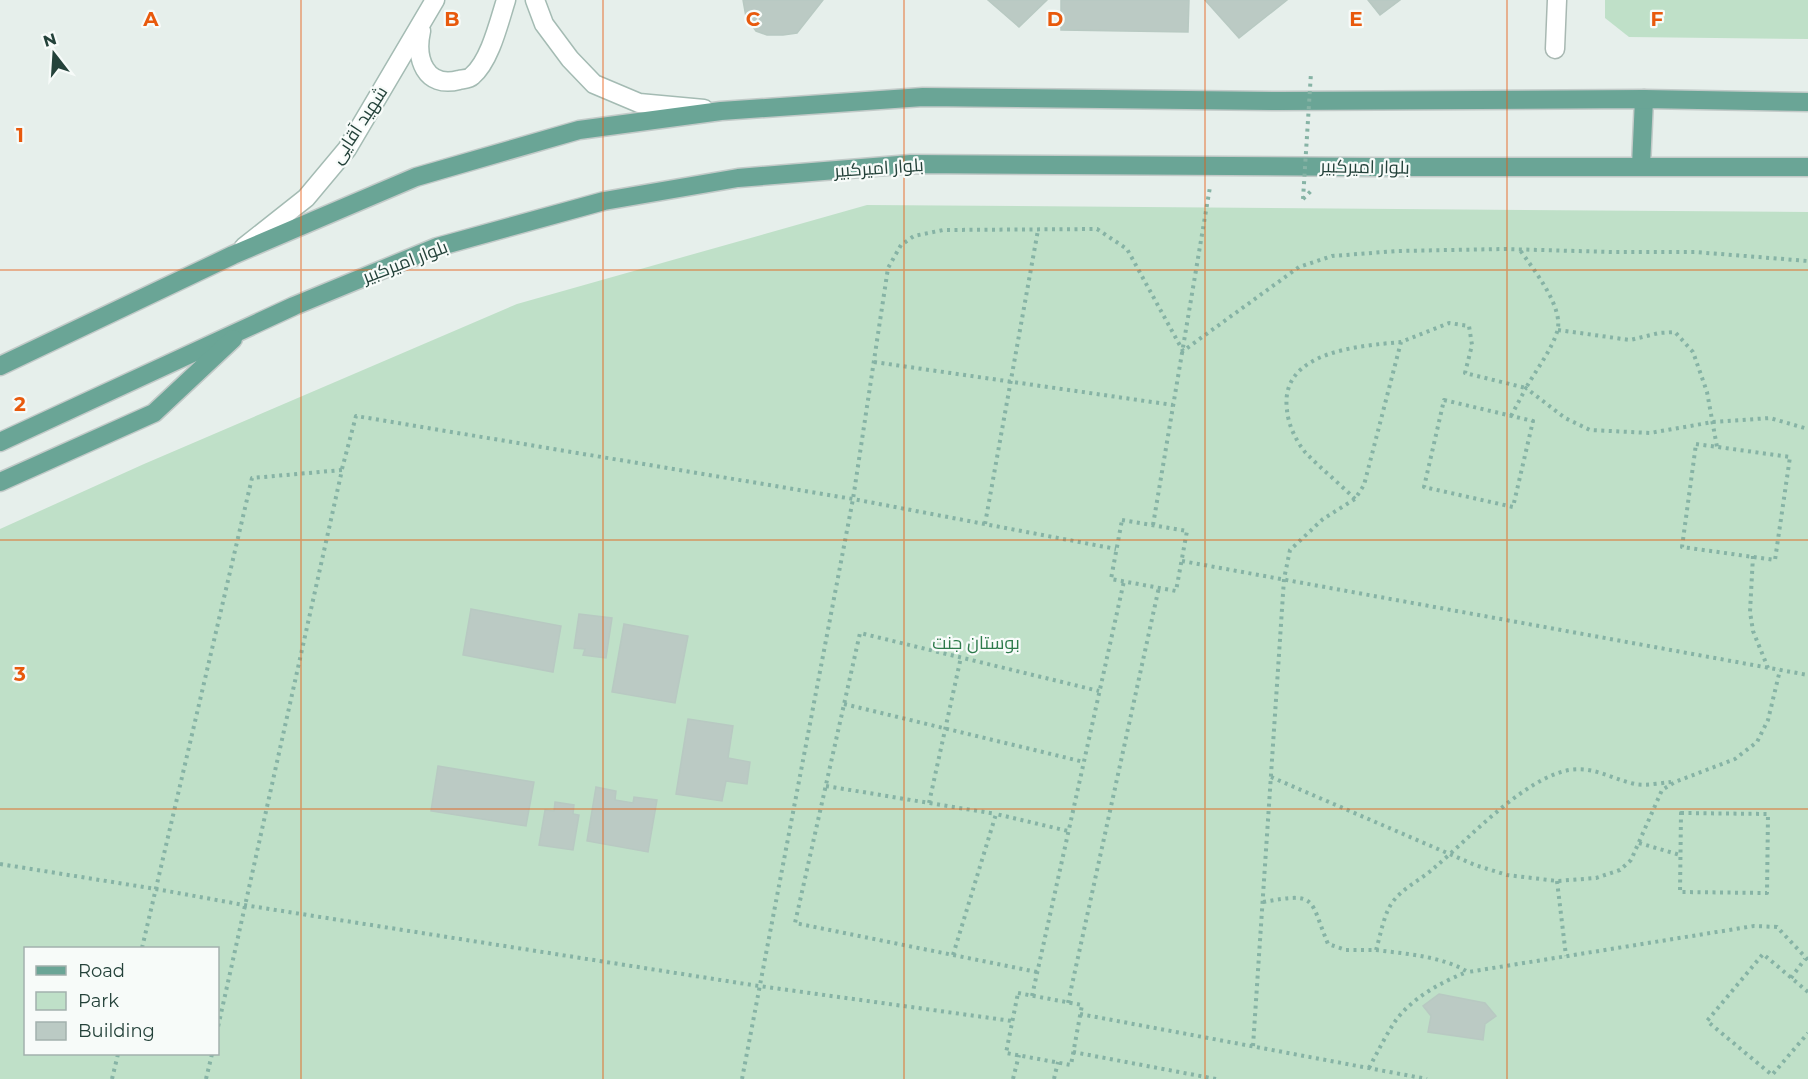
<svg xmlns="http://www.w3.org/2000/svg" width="1808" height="1079" font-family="Montserrat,Cairo,sans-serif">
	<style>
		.green { fill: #bfe0c8; fill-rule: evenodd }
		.building { fill: #bbcac4; stroke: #b8c9c2; stroke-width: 1.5 }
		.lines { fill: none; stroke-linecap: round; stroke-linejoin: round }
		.minor-casing { stroke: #a8b8b2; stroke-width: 21 }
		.secondary-casing { stroke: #a4bbb3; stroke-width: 21 }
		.primary-casing { stroke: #c2cac8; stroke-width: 21 }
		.path { stroke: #86b3a5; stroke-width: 4; stroke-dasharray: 3 4.5; stroke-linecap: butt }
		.minor { stroke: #fff; stroke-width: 18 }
		.secondary { stroke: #fff; stroke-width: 18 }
		.primary { stroke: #6aa596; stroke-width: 18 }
		.path-bridge { stroke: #86b3a5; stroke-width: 4; stroke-dasharray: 3 4.5; stroke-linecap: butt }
		.grid { fill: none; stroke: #e8590c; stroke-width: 1.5; stroke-opacity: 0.55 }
		.labels { text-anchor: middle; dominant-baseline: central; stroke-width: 4.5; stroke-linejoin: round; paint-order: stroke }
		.street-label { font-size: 18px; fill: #24423a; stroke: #f7fbf9 }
		.park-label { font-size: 18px; fill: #2d7a4b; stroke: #f7fbf9 }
		.grid-label { font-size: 20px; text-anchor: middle; font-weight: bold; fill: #e8590c; stroke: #f7fbf9; stroke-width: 4.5; stroke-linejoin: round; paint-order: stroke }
	</style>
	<rect width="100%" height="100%" fill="#e6efeb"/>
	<g class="green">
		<polygon points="1605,0 1808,0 1808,39 1629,37 1605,18"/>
		<path d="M867,205L1808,212V1079H0V529L144,464L517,304ZM26,948H218V1054H26Z"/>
	</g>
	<g class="building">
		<polygon points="743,0 823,0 797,33 783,35 767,35 756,31 746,17"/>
		<polygon points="988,0 1047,0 1019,27"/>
		<polygon points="1061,0 1189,0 1188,32 1061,30"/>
		<polygon points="1205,0 1287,0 1239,38"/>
		<polygon points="1368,0 1400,0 1380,15"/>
		<polygon points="471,609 561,626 553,672 463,655"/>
		<polygon points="579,614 612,618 606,658 583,655 585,649 574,648"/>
		<polygon points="624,624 688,636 675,703 612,692"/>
		<polygon points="688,719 733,726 728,758 750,762 747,784 726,781 722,801 676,794"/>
		<polygon points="438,766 534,782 526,826 431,811"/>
		<polygon points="596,787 616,791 615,800 633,803 634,797 657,800 648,852 587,841"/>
		<polygon points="555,802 574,805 573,814 579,815 573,850 539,845 545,810 554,811"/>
		<polygon points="1439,994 1485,1003 1496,1016 1485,1024 1483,1040 1428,1032 1431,1016 1423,1006"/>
	</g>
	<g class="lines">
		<g class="minor-casing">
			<polyline id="minor" points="1555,49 1557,0"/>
		</g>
		<g class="secondary-casing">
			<g id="secondary">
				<polyline points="535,0 544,24 570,59 594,84 639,103 704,109"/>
				<path d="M421,31C415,58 425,89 459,80C464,79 469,79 472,76C490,61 499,22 506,0"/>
				<polyline points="244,247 306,198 347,149 435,0"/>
			</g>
		</g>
		<g class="primary-casing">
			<g id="primary">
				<polyline points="1641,166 1644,99"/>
				<polyline points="0,366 233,255 416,177 579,130 721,111 923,97 1280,101 1644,99 1808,102"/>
				<polyline points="0,442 294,306 437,247 604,201 738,178 911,164 1373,167 1808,167"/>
				<polyline points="0,482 154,413 233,339"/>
			</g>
		</g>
		<g class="path">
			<polyline points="1303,199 1312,190"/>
			<polyline points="1558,330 1630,340 1659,333 1675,332 1693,352 1707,392 1717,447"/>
			<polyline points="874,362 1173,405"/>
			<polygon points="1444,400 1533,421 1513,507 1424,487"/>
			<polyline points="1511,416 1526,388 1565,418 1590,430 1650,433 1713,422 1770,418 1808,429"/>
			<polygon points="1696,444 1790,457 1775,560 1682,547"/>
			<polyline points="342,469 356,416 853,499 1116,549"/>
			<path d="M1355,499C1339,483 1320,468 1305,452C1296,441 1288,424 1287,410C1279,351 1359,346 1401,342"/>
			<polygon points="1122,520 1187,531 1176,591 1111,579"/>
			<polyline points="985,524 1038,230"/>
			<polyline points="1153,525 1210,187"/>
			<polyline points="1753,556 1750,612 1753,631 1768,668"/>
			<polyline points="1182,561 1808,675"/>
			<polyline points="844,704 1084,762"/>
			<polyline points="1271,777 1475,865 1507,875 1557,881 1596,878 1620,870 1631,860 1662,790 1675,782 1735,759 1757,742 1768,720 1780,670"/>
			<polyline points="826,786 996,814"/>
			<polyline points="929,803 961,657"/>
			<polygon points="1681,813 1768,814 1767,893 1680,892"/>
			<polyline points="1639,843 1680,855"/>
			<polyline points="0,864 156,889 244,905 752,985 1012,1021"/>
			<polyline points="1557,881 1566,956"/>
			<path d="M1263,902C1318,892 1309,898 1328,944L1346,950H1376C1381,934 1384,911 1395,899C1406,886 1422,879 1434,868C1471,837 1523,779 1569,770C1594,766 1612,779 1635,784C1647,786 1660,783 1671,782"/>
			<polyline points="142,948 252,478 342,470 218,1027"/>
			<path d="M1376,950C1407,954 1441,956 1468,972L1754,926L1777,927L1808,960"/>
			<polyline points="953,955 996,814 1068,831"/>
			<polyline points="1037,972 795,923 860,633 1099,691"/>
			<polyline points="1791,978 1805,959"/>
			<polyline points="1808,992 1763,954 1707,1021 1772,1075 1808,1033"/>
			<polygon points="1018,993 1082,1005 1071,1065 1006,1053"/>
			<polyline points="1032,996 1124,581"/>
			<polyline points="1068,1003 1159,587"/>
			<polyline points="1080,1014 1427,1079"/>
			<path d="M1253,1046L1284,579L1290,550L1323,519L1355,499L1364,485L1401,342L1449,323L1469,326L1472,345L1465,373L1526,388C1536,370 1551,351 1557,332C1565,308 1533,269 1520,250"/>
			<polyline points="1073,1052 1216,1079"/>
			<path d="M1369,1068C1377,1053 1385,1037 1394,1023C1410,999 1441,982 1467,972"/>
			<polyline points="112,1079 118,1054"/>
			<polyline points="206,1079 212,1054"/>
			<polyline points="742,1079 853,499 888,268 901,245 914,236 943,230 1097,229 1127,249 1183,351 1299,267 1332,256 1397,251 1504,249 1613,252 1695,252 1808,261"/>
			<polyline points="1013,1079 1019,1055"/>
			<polyline points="1054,1079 1058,1062"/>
		</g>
		<use href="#minor" class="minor"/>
		<use href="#secondary" class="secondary"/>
		<use href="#primary" class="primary"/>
		<polyline class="path-bridge" points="1303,199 1311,73"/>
	</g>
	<path class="grid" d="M301,0V1079M603,0V1079M904,0V1079M1205,0V1079M1507,0V1079M0,270H1808M0,540H1808M0,809H1808"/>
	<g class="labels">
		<g class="street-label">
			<text transform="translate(359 125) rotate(-57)">شهید آقایی</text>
			<text transform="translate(1365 167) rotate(1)">بلوار امیرکبیر</text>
			<text transform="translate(879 168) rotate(-4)">بلوار امیرکبیر</text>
			<text transform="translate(405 262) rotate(-21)">بلوار امیرکبیر</text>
		</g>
		<g class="park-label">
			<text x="976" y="643">بوستان جنت</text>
		</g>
	</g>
	<g class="grid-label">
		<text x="151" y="26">A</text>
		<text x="452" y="26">B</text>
		<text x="753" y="26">C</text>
		<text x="1055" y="26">D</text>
		<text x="1356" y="26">E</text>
		<text x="1657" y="26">F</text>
		<text x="20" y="142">1</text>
		<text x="20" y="411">2</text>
		<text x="20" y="681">3</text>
	</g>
	<rect x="24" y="947" width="195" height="108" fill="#f7fbf9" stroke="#a3b1ad" stroke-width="1.5"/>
	<rect x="36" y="966" width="30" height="9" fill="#6aa596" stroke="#a3b1ad" stroke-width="1.5"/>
	<text x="78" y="977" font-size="18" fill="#24423a">Road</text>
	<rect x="36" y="992" width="30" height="18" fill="#bfe0c8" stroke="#a3b1ad" stroke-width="1.5"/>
	<text x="78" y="1007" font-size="18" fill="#24423a">Park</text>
	<rect x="36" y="1022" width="30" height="18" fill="#bbcac4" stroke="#a3b1ad" stroke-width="1.5"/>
	<text x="78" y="1037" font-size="18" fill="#24423a">Building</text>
	<g transform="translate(54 54) rotate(343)" stroke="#f7fbf9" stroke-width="4.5" paint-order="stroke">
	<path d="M0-4.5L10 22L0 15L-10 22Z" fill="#24423a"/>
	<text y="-9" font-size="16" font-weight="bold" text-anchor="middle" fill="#24423a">N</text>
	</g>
</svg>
